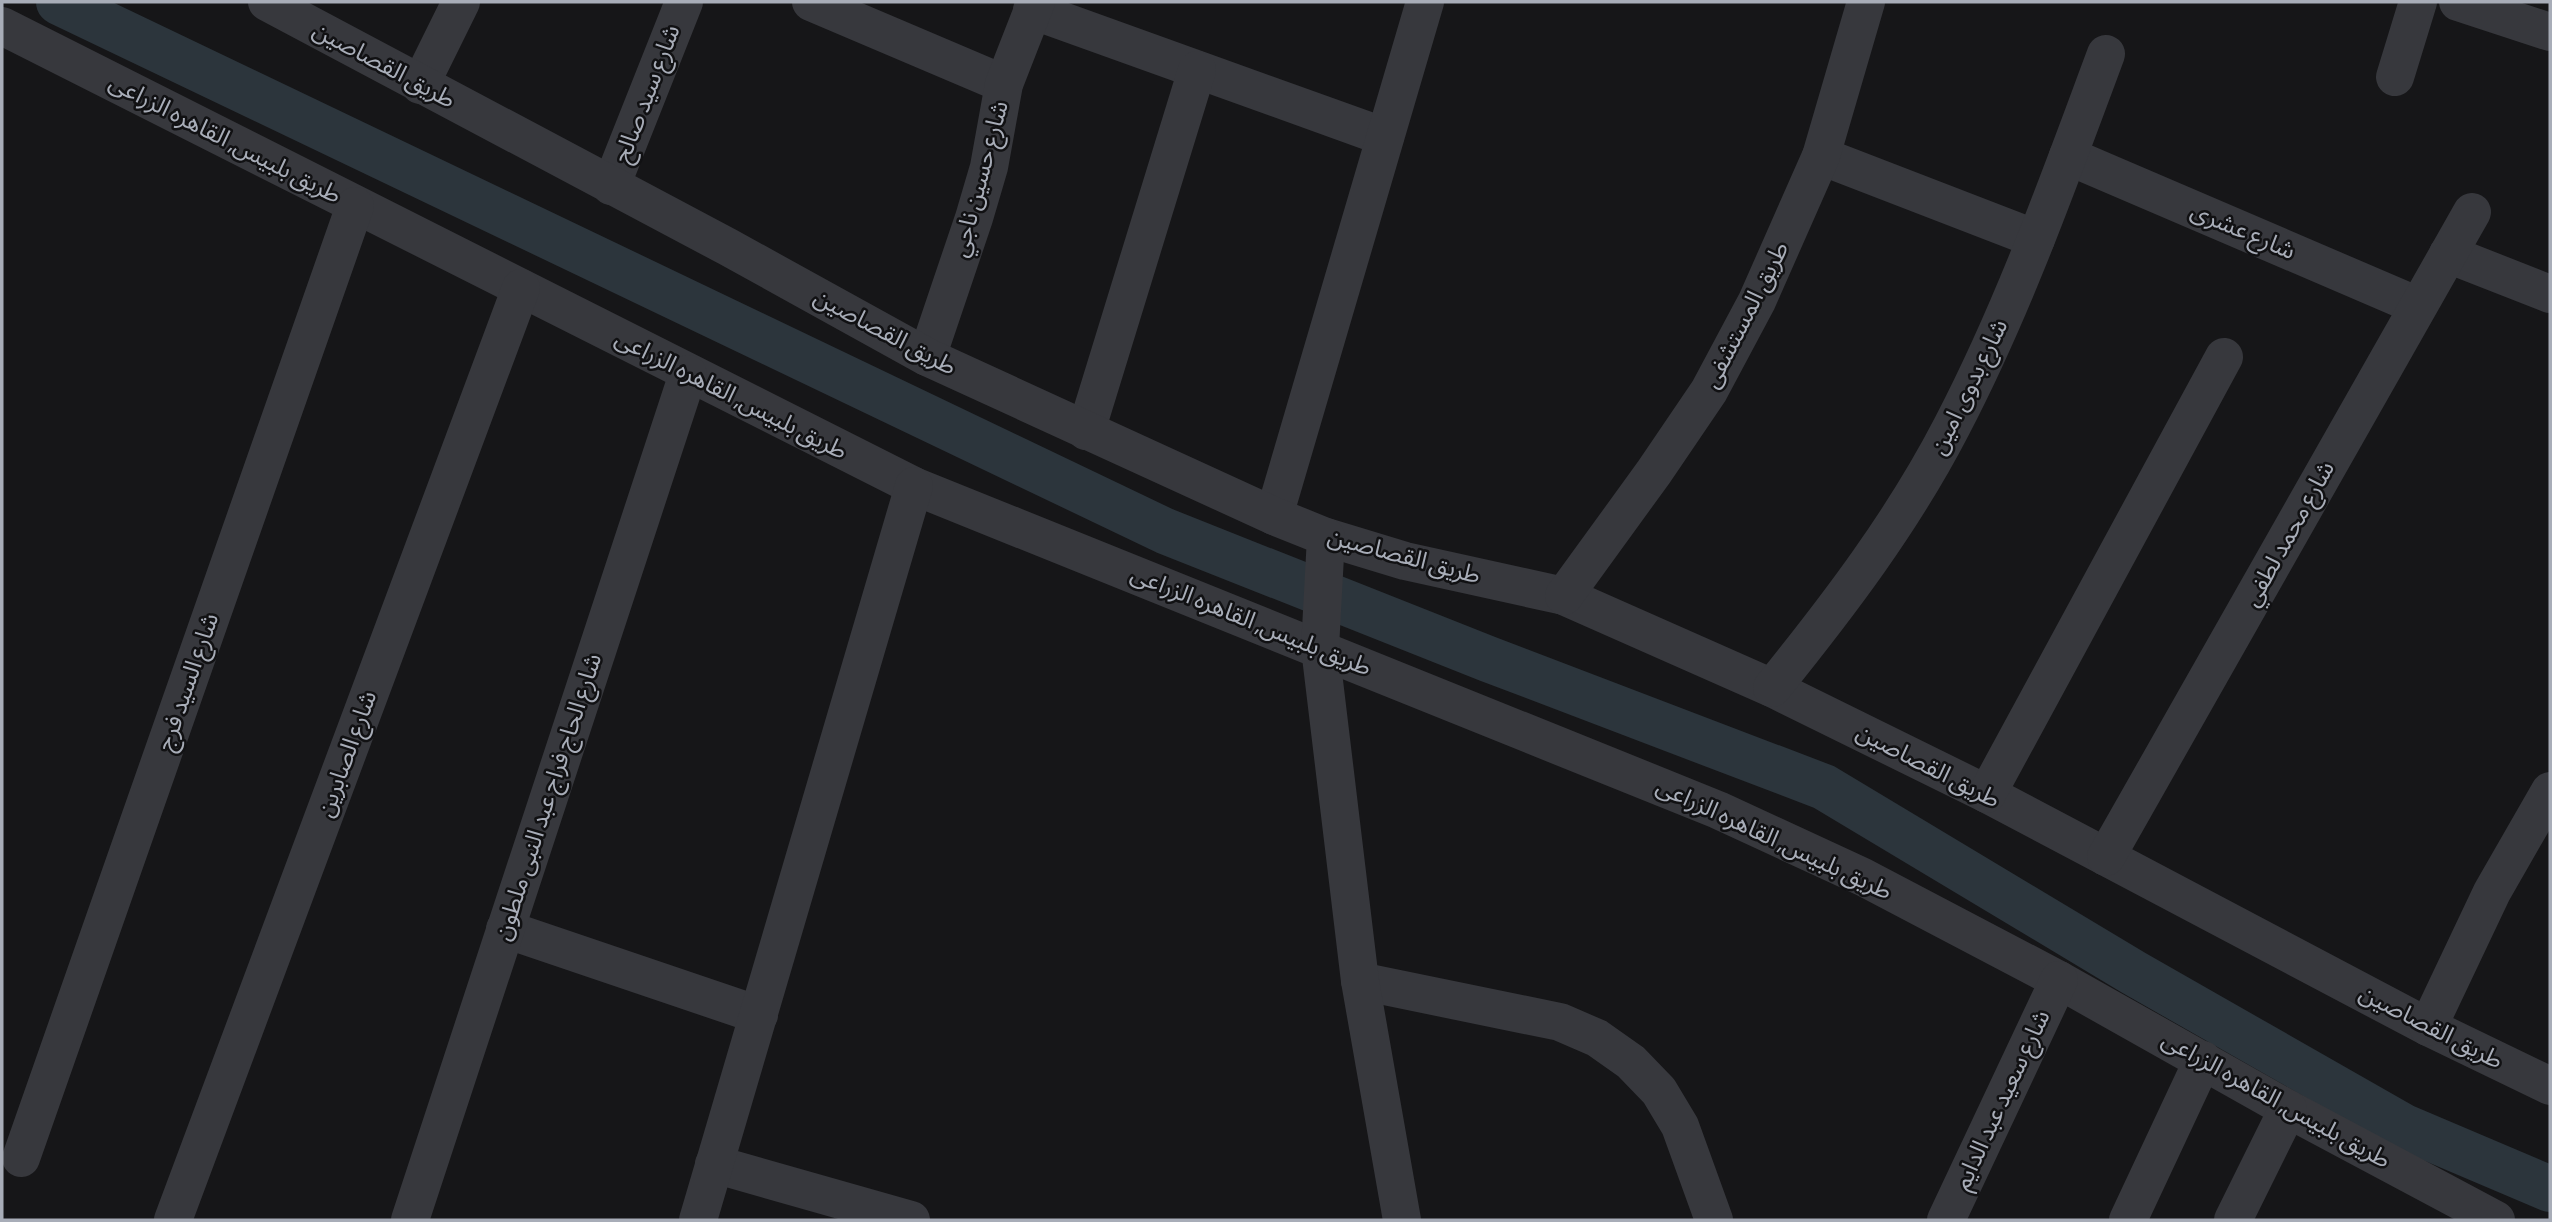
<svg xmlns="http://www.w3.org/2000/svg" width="2552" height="1222" font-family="'Sofia Sans Condensed','Noto Sans Arabic',sans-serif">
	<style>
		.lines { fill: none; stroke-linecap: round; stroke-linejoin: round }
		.canal { stroke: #2c353c; stroke-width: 46 }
		.minor { stroke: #37383d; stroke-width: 38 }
		.tertiary { stroke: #37383d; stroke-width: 38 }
		.labels { text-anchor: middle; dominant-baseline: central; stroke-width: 5; stroke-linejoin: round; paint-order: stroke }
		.street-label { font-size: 24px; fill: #a8adb8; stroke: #111113 }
	</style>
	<rect width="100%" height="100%" fill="#161618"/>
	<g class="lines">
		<polyline class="canal" points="59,2 1165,531 1488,659 1824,787 2134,973 2404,1127 2550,1189"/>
		<g class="minor">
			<polyline points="811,2 1004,84"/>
			<polyline points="2458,2 2550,32"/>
			<polyline points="1032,10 1385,137"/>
			<polyline points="2,26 914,486 1718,810 1863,877 2059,980 2288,1109 2496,1220"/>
			<polyline points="2395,77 2418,2"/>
			<polyline points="420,85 461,2"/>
			<polyline points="1821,156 2036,239"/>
			<polyline points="2068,156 2418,306"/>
			<polyline points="611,186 684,2"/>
			<polyline points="2448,254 2550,294"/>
			<polyline points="927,357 974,218 989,167 1004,84 1036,2"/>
			<polyline points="1086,431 1197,70"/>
			<polyline points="1274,516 1425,2"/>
			<polyline points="1326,537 1405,561 1564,596 1772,688 1987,794 2428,1027 2550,1086"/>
			<polyline points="1564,596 1654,472 1709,391 1757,301 1821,156 1866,2"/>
			<path d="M1772,688C1839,605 1903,521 1952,426C2014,307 2059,180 2106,54"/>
			<polyline points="1987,794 2224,357"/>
			<polyline points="2106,857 2472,212"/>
			<polyline points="505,929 759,1015"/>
			<polyline points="1360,981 1560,1022 1597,1038 1631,1062 1659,1091 1680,1126 1714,1220"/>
			<polyline points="2428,1027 2492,892 2550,791"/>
			<polyline points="21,1158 355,206"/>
			<polyline points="714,1164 911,1220"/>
			<polyline points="173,1220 521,288"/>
			<polyline points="410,1220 688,374"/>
			<polyline points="698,1220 914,486"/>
			<polyline points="1946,1220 2059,980"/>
			<polyline points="2128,1220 2203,1060"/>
			<polyline points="2233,1220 2288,1109"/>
		</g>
		<polyline class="tertiary" points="267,2 728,247 927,357 1274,516 1326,537 1320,648 1360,981 1402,1220"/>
	</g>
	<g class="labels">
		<g class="street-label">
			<text transform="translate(384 65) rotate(28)">طريق القصاصين</text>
			<text transform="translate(647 94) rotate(-69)">شارع سيد صالح</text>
			<text transform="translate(225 139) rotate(27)">طريق بلبيس, القاهره الزراعى</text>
			<text transform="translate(980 179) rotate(-75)">شارع حسين ناجي</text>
			<text transform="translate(2243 231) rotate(23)">شارع عشرى</text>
			<text transform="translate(1746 315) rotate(-63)">طريق المستشفى</text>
			<text transform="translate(885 332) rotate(28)">طريق القصاصين</text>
			<text transform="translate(1969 387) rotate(-64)">شارع بدوى امين</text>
			<text transform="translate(731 395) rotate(27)">طريق بلبيس, القاهره الزراعى</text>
			<text transform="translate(2289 534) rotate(-61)">شارع محمد لطفي</text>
			<text transform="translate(1404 556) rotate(15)">طريق القصاصين</text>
			<text transform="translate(1251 621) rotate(22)">طريق بلبيس, القاهره الزراعى</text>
			<text transform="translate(188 682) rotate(-71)">شارع السيد فرج</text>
			<text transform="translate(347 754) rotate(-70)">شارع الصابرين</text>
			<text transform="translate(1928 766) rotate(27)">طريق القصاصين</text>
			<text transform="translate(548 797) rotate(-72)">شارع الحاج فراج عبد النبى ملطون</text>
			<text transform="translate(1774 839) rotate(25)">طريق بلبيس, القاهره الزراعى</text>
			<text transform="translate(2431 1027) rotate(27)">طريق القصاصين</text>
			<text transform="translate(2002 1100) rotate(-65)">شارع سعيد عبد الدايم</text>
			<text transform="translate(2276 1100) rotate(29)">طريق بلبيس, القاهره الزراعى</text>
		</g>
	</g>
	<rect width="2552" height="1222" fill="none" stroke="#a8adb8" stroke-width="7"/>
</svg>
